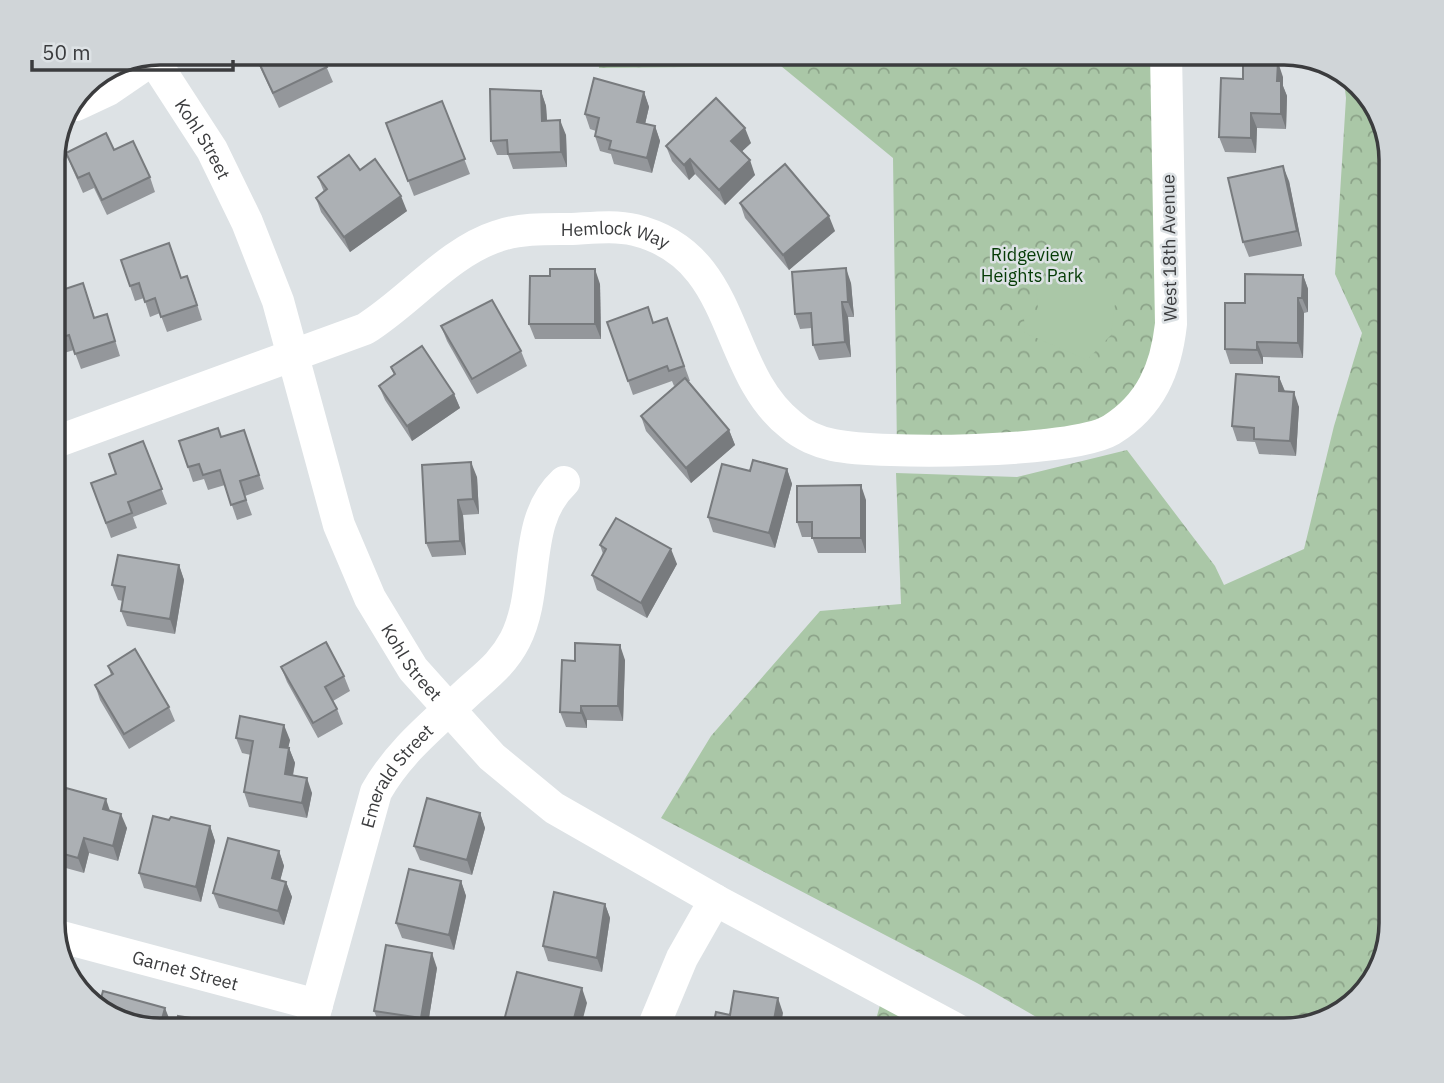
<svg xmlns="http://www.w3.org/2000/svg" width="1444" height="1083" font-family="'IBM Plex Sans',sans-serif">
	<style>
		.park { fill: url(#park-crowns) }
		.pitch { fill: #aac7a7 }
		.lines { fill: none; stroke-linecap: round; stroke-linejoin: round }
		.minor { stroke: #fff; stroke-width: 32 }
		.wall { fill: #94979b }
		.shaded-wall { fill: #787b7e }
		.building { fill: #acb0b4; stroke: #787b7e; stroke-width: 2 }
		.labels { text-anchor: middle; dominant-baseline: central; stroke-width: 5; stroke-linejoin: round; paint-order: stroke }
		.street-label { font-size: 18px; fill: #3b3c3e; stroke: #dde2e5 }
		.park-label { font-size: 18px; fill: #053b06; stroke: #dde2e5 }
		.rim { fill: none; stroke: #3b3c3e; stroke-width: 3.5 }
	</style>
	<defs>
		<pattern id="park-crowns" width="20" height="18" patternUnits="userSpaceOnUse" patternTransform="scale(1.75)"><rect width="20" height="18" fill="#aac7a7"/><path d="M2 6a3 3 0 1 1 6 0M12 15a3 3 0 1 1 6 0" fill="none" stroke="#8ca389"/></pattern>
	</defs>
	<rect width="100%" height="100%" fill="#dde2e5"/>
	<g class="park">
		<polygon points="598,53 1166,53 1171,324 1118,425 897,449 893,158 781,66 599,68"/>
		<polygon points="1343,73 1350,75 1380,112 1391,160 1391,923 1369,989 1331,1020 1284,1030 1059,1030 977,983 661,818 711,736 820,611 901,604 896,473 1017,477 1127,450 1215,566 1224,585 1304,549 1334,426 1362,333 1335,274 1346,98"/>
		<polygon points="884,991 958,1030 873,1030"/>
	</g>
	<polygon class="pitch" points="1080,249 1109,283 1115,304 1111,335 1087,360 1025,333 1024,318 1038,310 1036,284"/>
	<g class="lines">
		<g class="minor">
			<path id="s1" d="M151,56L212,150L247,222L278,301L339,525L370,598L413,669L492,757L554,808L715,900L958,1030"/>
			<polyline points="76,105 108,90 162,53"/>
			<path id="s2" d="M53,443L365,329C410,301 448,252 498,236C521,228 548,229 572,229C592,228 615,225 635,230C740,256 721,370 791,425C802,435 819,442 833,445C881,455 1072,453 1111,430C1151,405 1166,369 1171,324L1166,53"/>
			<path id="s3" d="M54,935L317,1005"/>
			<path id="s4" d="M310,1030L376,792C399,751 435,723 469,691C488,674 503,663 515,640C541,589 521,522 564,482"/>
			<polyline points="652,1030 682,958 715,900"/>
		</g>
	</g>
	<g class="wall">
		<polygon points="253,52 320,52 333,82 279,108"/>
		<polygon points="348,52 391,52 352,63"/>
		<polygon points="1234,52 1257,52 1235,55"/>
		<polygon points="1283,77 1283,86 1287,96 1286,129 1257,128 1256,153 1225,152 1219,137 1243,79"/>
		<polygon points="541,91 546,106 547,121 566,135 567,167 513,169 508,155 497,155 491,141"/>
		<polygon points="644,92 649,107 645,124 655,126 660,141 652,173 614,164 611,154 600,151 595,136 596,131 590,129 585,114"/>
		<polygon points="442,101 470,174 414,196 386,123"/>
		<polygon points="751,143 741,152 755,175 725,205 695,174 689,180 672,161 666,146"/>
		<polygon points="114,150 150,177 155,192 107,215 94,188 83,193 72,168 66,153"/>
		<polygon points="360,170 407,211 350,252 321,212 316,198 324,192 318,177"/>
		<polygon points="53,179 59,199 53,201"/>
		<polygon points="1289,181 1302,246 1249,257 1243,242"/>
		<polygon points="740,203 835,231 789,270 745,218"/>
		<polygon points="53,211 61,237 53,240"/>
		<polygon points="121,260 181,278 193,291 202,320 167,332 160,313 150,317 144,298 135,301"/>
		<polygon points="1303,275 1308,289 1308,312 1304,313 1303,358 1263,357 1263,364 1230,364 1225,349 1245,303"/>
		<polygon points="83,283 95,318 107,314 120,356 81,369 74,350 54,356 53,353 53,293"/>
		<polygon points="851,283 854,317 848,317 851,357 819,360 813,345 812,328 800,329 795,314"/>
		<polygon points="600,284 601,339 535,339 529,324"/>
		<polygon points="667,318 690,381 687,381 729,430 735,445 691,483 646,431 641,416 676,385 674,386 672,381 633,395 607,322 653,323"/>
		<polygon points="441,326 521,351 527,366 477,394 447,341"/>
		<polygon points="391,367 454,394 460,408 412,441 385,400 379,386 394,375"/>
		<polygon points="1279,377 1285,391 1299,407 1296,456 1259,454 1255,442 1237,441 1232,426"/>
		<polygon points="244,430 264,489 245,496 252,515 237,520 225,485 208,490 204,479 193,482 179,441 221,437"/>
		<polygon points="143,441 167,504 133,517 137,528 111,538 91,483 116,474"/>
		<polygon points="787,469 792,484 775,548 713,532 708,517"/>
		<polygon points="477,477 479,514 463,515 466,555 432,557 426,543"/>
		<polygon points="866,500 866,553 818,553 812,537 802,537 797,522"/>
		<polygon points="600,545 677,564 647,618 597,590 592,575 603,554"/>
		<polygon points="179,565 184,580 175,634 127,626 121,611 123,601 118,600 112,585"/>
		<polygon points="625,660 623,721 587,720 587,728 566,727 560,712 575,661"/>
		<polygon points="108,666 169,707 175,721 129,749 100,700 95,685 111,675"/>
		<polygon points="281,667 344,676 350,691 333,701 337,709 343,724 318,738 287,682"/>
		<polygon points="236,738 290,740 288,748 289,748 295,763 293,776 312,793 307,818 249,807 244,792 251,755 242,753"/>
		<polygon points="110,811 127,828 118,861 89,853 84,873 55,865 53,858 53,838"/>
		<polygon points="480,813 485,828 472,875 420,860 414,846"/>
		<polygon points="169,820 210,826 215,841 201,902 144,888 139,873"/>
		<polygon points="279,851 284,866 280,880 286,882 292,897 284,925 219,908 213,893"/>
		<polygon points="461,881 466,896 454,950 402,938 396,923"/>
		<polygon points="605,904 610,918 602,972 548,961 543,946"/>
		<polygon points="437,968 427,1030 410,1030 380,1026 374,1011"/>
	</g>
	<g class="shaded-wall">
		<polygon points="1278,62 1283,77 1283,86 1287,96 1286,129 1281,114 1277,81"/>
		<polygon points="541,91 546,106 548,136 542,121"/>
		<polygon points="644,92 649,107 642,137 637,122"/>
		<polygon points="1251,113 1257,128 1256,153 1251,138"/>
		<polygon points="560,120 566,135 567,167 561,152"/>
		<polygon points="655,126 660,141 652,173 647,158"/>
		<polygon points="745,128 751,143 737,156 731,141"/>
		<polygon points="690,159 695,174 689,180 684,165"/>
		<polygon points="750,160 755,175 725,205 719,190"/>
		<polygon points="1283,166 1289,181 1302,246 1297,231"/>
		<polygon points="401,196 407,211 350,252 344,237"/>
		<polygon points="829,216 835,231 789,270 783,255"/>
		<polygon points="846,268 851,283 854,317 848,302"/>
		<polygon points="595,269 600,284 601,339 595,324"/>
		<polygon points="1303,275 1308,289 1308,312 1302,298"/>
		<polygon points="1298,298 1304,313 1303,358 1298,343"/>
		<polygon points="842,302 848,317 851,357 845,342"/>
		<polygon points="1257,342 1263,357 1263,364 1257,350"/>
		<polygon points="1279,377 1285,392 1279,391"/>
		<polygon points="1294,392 1299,407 1296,456 1290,441"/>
		<polygon points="454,394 460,408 412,441 407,426"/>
		<polygon points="729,430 735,445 691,483 686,468"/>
		<polygon points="471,462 477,477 479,514 473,499"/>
		<polygon points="787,469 792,484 775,548 769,533"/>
		<polygon points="861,485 866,500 866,553 861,538"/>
		<polygon points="458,500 463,515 466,555 460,541"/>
		<polygon points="671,549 677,564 647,618 641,603"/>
		<polygon points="179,565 184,580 175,634 170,619"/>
		<polygon points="620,645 625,660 623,721 618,706"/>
		<polygon points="581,706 587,720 587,728 581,713"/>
		<polygon points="284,725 290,740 285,762 280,747"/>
		<polygon points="289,748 295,763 290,789 285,774"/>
		<polygon points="307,778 312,793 307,818 302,803"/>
		<polygon points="106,799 111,814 103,809"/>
		<polygon points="480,813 485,828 472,875 467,860"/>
		<polygon points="121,814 127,828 118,861 113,846"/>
		<polygon points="210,826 215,841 201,902 196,887"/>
		<polygon points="84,838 89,853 84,873 78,858"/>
		<polygon points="279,851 284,866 277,893 272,878"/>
		<polygon points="461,881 466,896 454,950 449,935"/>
		<polygon points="286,882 292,897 284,925 278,911"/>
		<polygon points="605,904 610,918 602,972 597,958"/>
		<polygon points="432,953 437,968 427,1030 425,1030 421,1018"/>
		<polygon points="84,982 89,997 88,1001 82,992"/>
		<polygon points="582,988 587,1003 580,1030 571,1030"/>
		<polygon points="778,998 783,1013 780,1031 772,1031"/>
		<polygon points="165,1008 171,1023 169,1030 160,1030"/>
	</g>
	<g class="building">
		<polygon points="254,52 320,52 327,67 273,93"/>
		<polygon points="1243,61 1278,62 1277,81 1281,81 1281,114 1251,113 1251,138 1219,137 1221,78 1243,79"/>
		<polygon points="594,78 644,92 637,122 655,126 647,158 609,149 611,141 595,136 599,118 585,114"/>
		<polygon points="490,89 541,91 542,121 560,120 561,152 508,154 507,140 491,141"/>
		<polygon points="716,98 745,128 731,141 750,160 719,190 690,159 684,165 666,146"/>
		<polygon points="442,101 465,159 408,181 386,123"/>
		<polygon points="106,133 114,150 133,141 150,177 102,200 89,173 78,178 66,153"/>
		<polygon points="349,155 360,170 375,159 401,196 344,237 316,198 327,189 318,177"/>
		<polygon points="785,164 829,216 783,255 740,203"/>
		<polygon points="1283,166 1297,231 1243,242 1228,178"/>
		<polygon points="169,243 181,278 187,276 197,305 161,317 155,298 145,302 139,283 130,286 121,260"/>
		<polygon points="846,268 848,302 842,302 845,342 813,345 811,313 795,314 792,272"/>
		<polygon points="550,269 595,269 595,324 529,324 530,276 550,276"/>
		<polygon points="1245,274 1303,275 1302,298 1298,298 1298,343 1257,342 1257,350 1225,349 1225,303 1245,303"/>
		<polygon points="83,283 94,318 107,314 115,341 75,354 69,335 53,340 53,293"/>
		<polygon points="492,300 521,351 472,379 441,326"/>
		<polygon points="648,307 653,323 667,318 684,366 669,371 667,366 628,381 607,322"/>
		<polygon points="422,346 454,394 407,426 379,386 395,374 391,367"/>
		<polygon points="1236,374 1279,377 1279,391 1294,392 1290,441 1254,439 1254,428 1232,426"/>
		<polygon points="685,378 729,430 686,468 641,416"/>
		<polygon points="218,428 221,437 244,430 259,475 240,481 246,500 231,505 220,470 203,475 199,464 188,467 179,441"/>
		<polygon points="143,441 162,489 128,502 132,513 106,523 91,483 116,474 109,454"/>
		<polygon points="753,460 787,469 769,533 708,517 722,464 750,471"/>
		<polygon points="471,462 473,499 458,500 460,541 426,543 422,465"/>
		<polygon points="861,485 861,538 812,538 812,522 797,522 797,486"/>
		<polygon points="616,518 671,549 641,603 592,575 606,549 600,545"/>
		<polygon points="118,555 179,565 170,619 121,611 125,587 112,585"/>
		<polygon points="326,642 344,676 325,687 337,709 313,723 281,667"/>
		<polygon points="575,643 620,645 618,706 581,706 581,713 560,712 562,660 575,661"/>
		<polygon points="135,649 169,707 124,734 95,685 113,674 108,666"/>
		<polygon points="240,716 284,725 280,747 289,748 285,774 307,778 302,803 244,792 253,741 236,738"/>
		<polygon points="66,788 106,799 103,809 121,814 113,846 84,838 78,858 53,851 53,838"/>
		<polygon points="427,798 480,813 467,860 414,846"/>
		<polygon points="153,816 169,820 171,817 210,826 196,887 139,873"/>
		<polygon points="228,838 279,851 272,878 286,882 278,911 213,893"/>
		<polygon points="409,869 461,881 449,935 396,923"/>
		<polygon points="554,892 605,904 597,958 543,946"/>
		<polygon points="386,945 432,953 421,1018 374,1011"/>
		<polygon points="517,972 582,988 571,1030 511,1030 502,1028"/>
		<polygon points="70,979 84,982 82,992"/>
		<polygon points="103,991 165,1008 159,1030 98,1009"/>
		<polygon points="734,991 778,998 772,1031 712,1031 716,1012 730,1015"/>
		<polygon points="178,1016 244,1026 244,1030 176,1030"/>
	</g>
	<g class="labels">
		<g class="street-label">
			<text stroke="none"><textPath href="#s1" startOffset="98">Kohl Street</textPath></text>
			<text stroke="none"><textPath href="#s2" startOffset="614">Hemlock Way</textPath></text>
			<text transform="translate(1169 248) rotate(-91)">West 18th Avenue</text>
			<text stroke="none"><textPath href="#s1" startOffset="665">Kohl Street</textPath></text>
			<text stroke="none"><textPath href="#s4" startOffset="271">Emerald Street</textPath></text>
			<text stroke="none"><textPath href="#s3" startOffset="136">Garnet Street</textPath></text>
		</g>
		<g class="park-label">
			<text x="1032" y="254">Ridgeview<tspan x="1032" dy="21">Heights Park</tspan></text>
		</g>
	</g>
	<path d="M0 0H1444V1083H0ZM160 65H1284A95 95 0 0 1 1379 160V923A95 95 0 0 1 1284 1018H160A95 95 0 0 1 65 923V160A95 95 0 0 1 160 65Z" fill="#d0d5d8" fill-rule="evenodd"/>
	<path class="rim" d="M160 65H1284A95 95 0 0 1 1379 160V923A95 95 0 0 1 1284 1018H160A95 95 0 0 1 65 923V160A95 95 0 0 1 160 65Z"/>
	<path d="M32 60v10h201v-10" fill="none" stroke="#3b3c3e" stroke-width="3.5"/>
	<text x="42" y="60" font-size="21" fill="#3b3c3e" stroke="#dde2e5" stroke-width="5" paint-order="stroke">50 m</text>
</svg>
